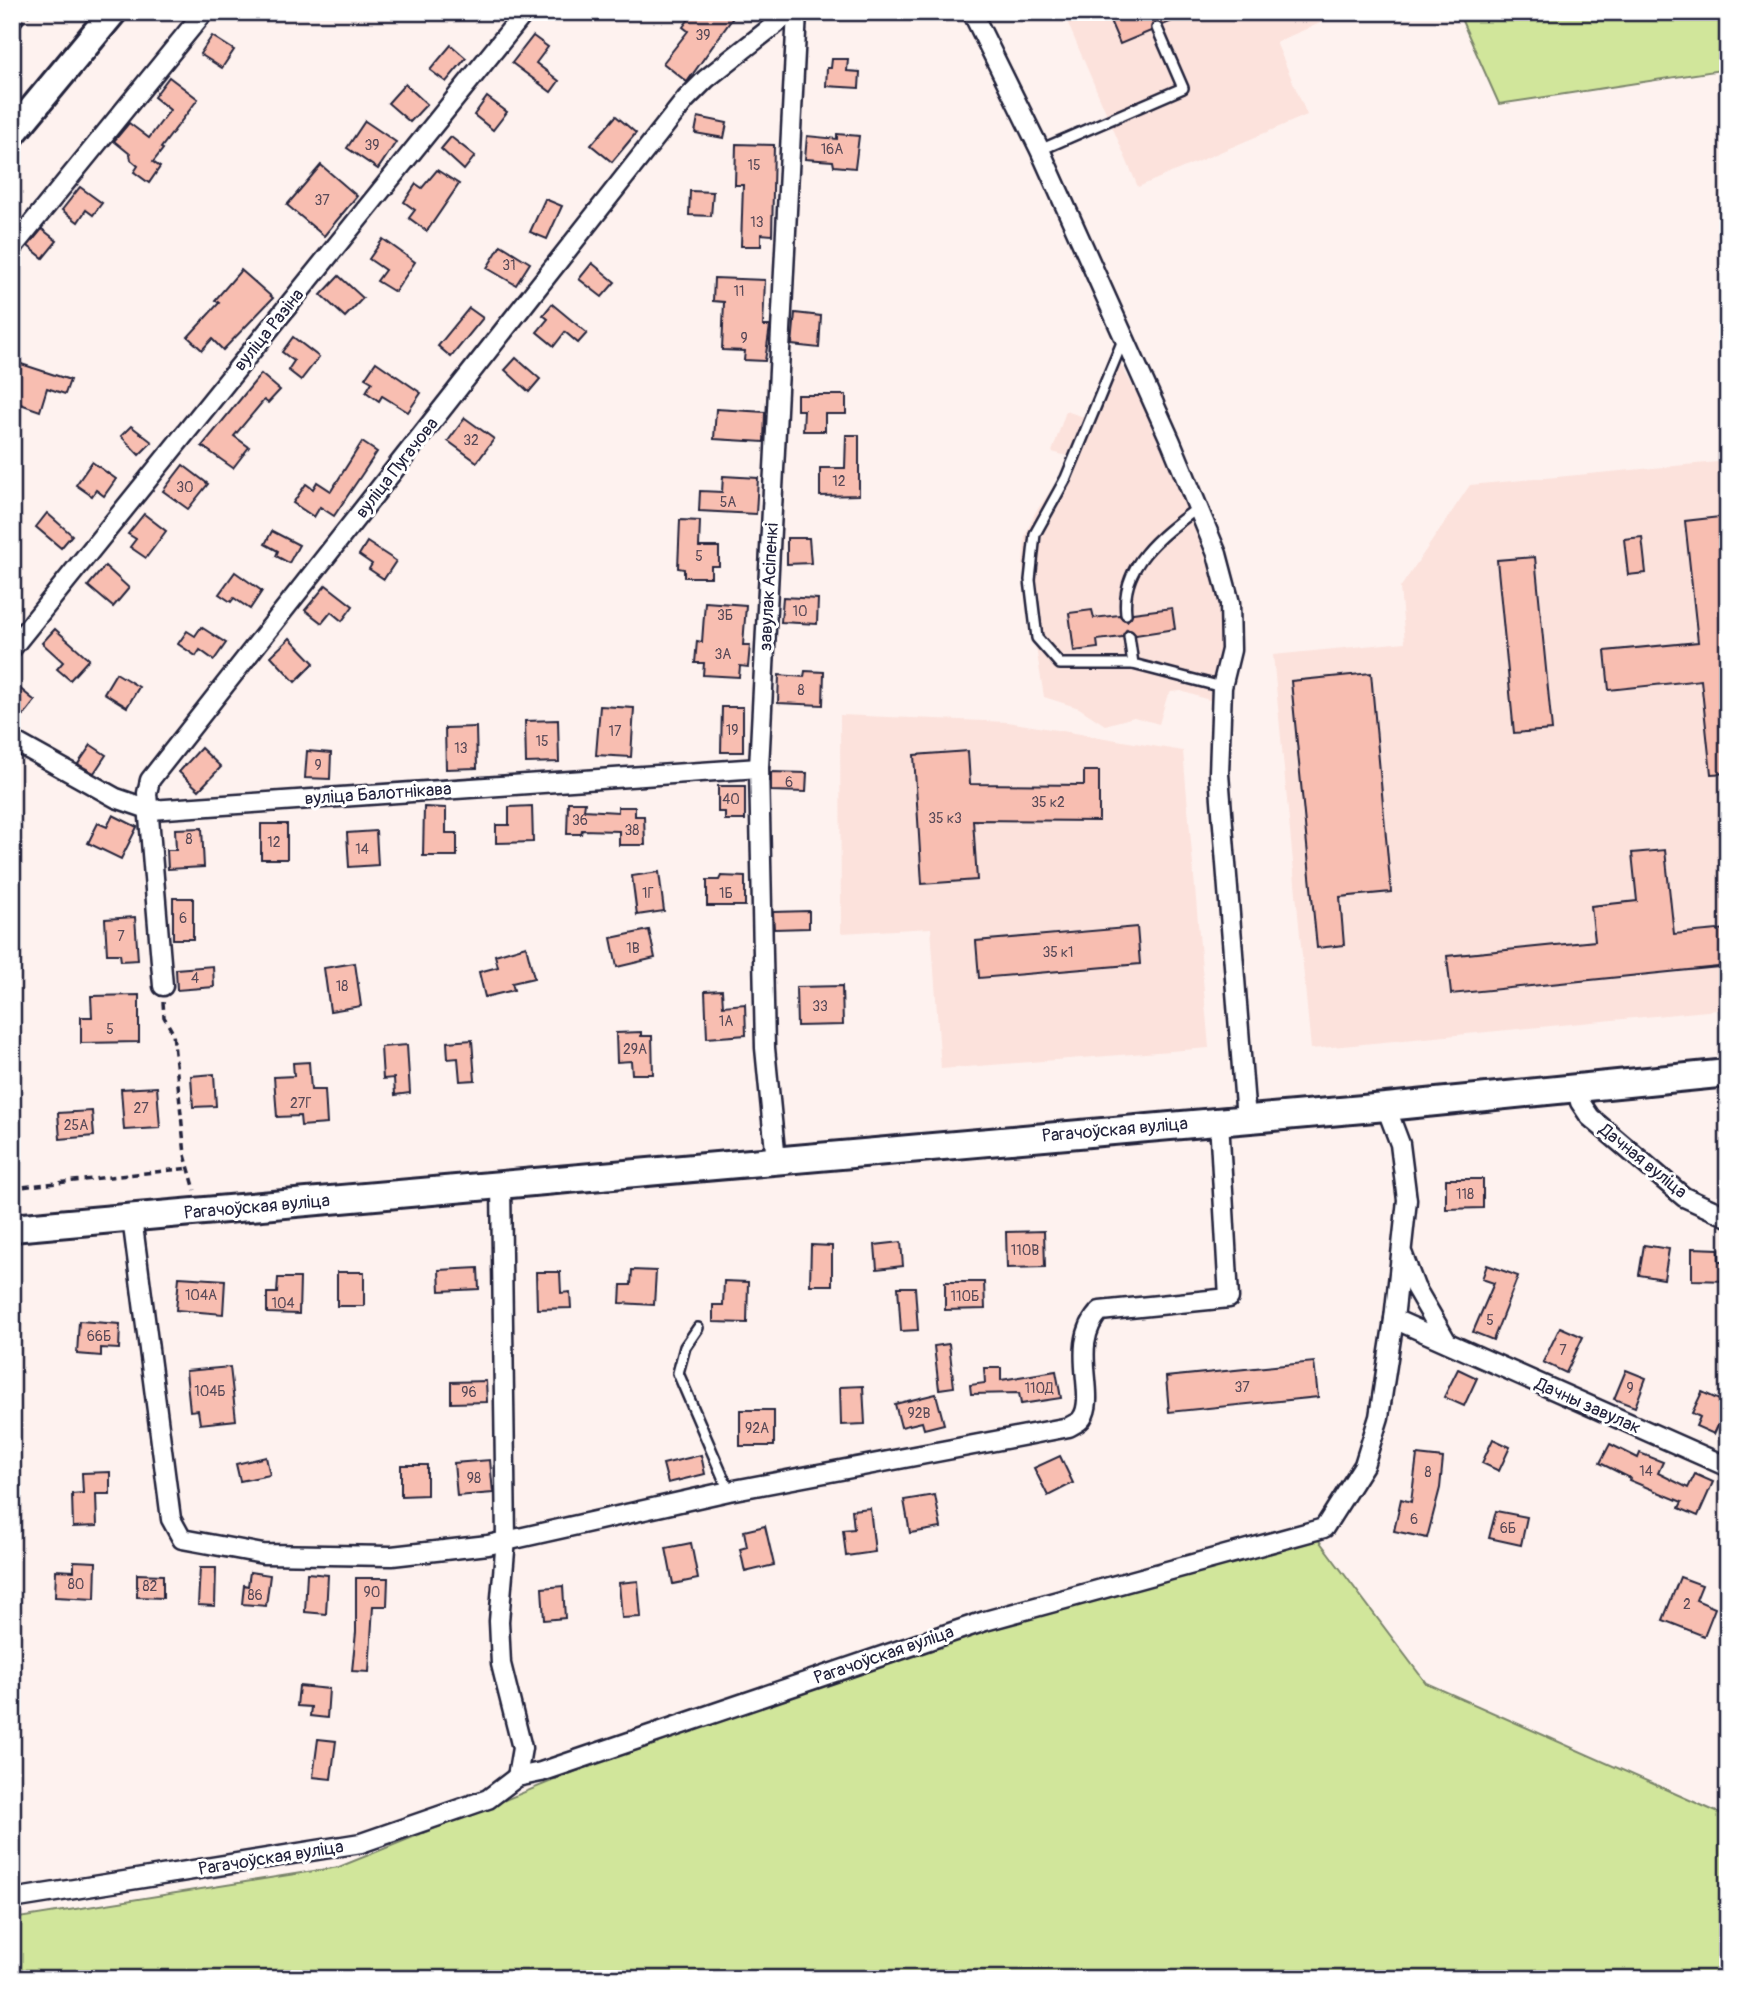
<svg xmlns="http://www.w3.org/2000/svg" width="1740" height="1991" font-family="Pangolin,sans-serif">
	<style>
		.built { fill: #fce2dc }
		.green { fill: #d1e69b; stroke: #7a846b; stroke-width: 2 }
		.building { fill: #f8beb1; stroke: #22223b; stroke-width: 2 }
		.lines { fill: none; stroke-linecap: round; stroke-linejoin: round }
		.service-casing { stroke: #22223b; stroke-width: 14 }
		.minor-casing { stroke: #22223b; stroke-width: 23 }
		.primary-casing { stroke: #22223b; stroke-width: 32 }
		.path { stroke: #22223b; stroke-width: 3.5; stroke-dasharray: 7 5; stroke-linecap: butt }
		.service { stroke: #fff; stroke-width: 9 }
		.minor { stroke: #fff; stroke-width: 18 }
		.primary { stroke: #fff; stroke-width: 26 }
		.labels { text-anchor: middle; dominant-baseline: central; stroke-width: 6; stroke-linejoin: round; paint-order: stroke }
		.number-label { font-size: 14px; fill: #584958 }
		.street-label { font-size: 18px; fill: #22223b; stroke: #fff }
	</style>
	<rect width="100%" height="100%" fill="#fef2ef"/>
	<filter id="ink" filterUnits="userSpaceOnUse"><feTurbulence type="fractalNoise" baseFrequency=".0143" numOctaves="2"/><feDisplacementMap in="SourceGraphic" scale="14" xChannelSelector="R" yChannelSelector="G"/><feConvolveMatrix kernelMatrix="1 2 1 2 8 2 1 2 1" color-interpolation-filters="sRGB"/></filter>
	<g filter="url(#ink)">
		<g class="built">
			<polygon points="1063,12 1346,12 1276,42 1307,115 1138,187"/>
			<polygon points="1112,348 1157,431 1212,561 1220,601 1222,634 1212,701 1181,691 1171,692 1167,697 1159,724 1134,717 1105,725 1079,708 1044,697 1023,566 1025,536 1035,513 1061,476 1071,457 1052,452 1066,411 1084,417"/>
			<polygon points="1728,461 1728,1009 1311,1049 1273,655 1405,642 1400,588 1470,485"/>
			<polygon points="840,715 1008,722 1183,751 1209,1048 941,1069 931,928 841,933"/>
		</g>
		<g class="green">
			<polygon points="1458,12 1728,12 1728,69 1499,104"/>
			<polygon points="1317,1538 1426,1683 1728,1817 1728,1979 12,1979 12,1919 339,1867 651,1741 988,1624"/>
		</g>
		<g class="building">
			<polygon points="694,12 737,12 687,82 663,63 688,31 683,27"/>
			<polygon points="1116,12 1193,12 1163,25 1154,22 1151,31 1120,44 1108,16"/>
			<polygon points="212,36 234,50 222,68 200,54"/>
			<polygon points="533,36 548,47 536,63 559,81 551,92 512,63"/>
			<polygon points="451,45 466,58 446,82 430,70"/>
			<polygon points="832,59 848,59 847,71 860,72 859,88 826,86 827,68 831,68"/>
			<polygon points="169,77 198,99 161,148 163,149 153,162 160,167 149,183 134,172 138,166 131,160 130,154 114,141 129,123 149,138 170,110 154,97"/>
			<polygon points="405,84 427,104 410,122 388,103"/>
			<polygon points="487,97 507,112 493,130 474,115"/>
			<polygon points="616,116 636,133 612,162 591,145"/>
			<polygon points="698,117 727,123 724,138 695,133"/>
			<polygon points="365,121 396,142 378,169 347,148"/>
			<polygon points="837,134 859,136 855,168 834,166 833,161 805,159 807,136 837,139"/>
			<polygon points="451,137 475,156 464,170 441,149"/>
			<polygon points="736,144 774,145 772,235 761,234 761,246 741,246 743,185 735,185"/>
			<polygon points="321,165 357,196 324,236 287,205"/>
			<polygon points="437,170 459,184 427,231 409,218 415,210 404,202 416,184 422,188"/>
			<polygon points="80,187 102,203 93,215 86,210 78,222 62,210"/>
			<polygon points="690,191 713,192 711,216 689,215"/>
			<polygon points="545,199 562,206 547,239 530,232"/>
			<polygon points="42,229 57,241 43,258 28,246"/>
			<polygon points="383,239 415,262 395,292 377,281 385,270 369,259"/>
			<polygon points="501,245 530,263 516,285 487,268"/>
			<polygon points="592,263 615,282 602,297 579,279"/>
			<polygon points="241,270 273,298 223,350 212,339 202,350 188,337 219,303 215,300"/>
			<polygon points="339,276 363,298 345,317 321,295"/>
			<polygon points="714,278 765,280 763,326 770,326 765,361 744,360 745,351 722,350 724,302 713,301"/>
			<polygon points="552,304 587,333 578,343 565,332 554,346 537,332 548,319 543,315"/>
			<polygon points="469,308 483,318 451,357 438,346"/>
			<polygon points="795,313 821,316 819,348 792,345"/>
			<polygon points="293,337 319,357 301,380 288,370 294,361 282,352"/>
			<polygon points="516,358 540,379 529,392 505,370"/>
			<polygon points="12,361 70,380 65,394 47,388 40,411 12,401"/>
			<polygon points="376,362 421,393 408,412 382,396 379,401 366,392 372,382 365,378"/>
			<polygon points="261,374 280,390 268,403 264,400 234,436 249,447 233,468 202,446"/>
			<polygon points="797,395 846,395 846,414 825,414 825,431 803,431 804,410 797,410"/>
			<polygon points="716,409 765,412 764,442 714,439"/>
			<polygon points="465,418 494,439 477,462 448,441"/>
			<polygon points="131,426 152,442 139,455 121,436"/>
			<polygon points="846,435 859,435 859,495 820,496 820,468 845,468"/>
			<polygon points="362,442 377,452 334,516 320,507 314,517 293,503 306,484 313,489 317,482 331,491"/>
			<polygon points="92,462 116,479 104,496 96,490 92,496 76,485"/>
			<polygon points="183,465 208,484 188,509 163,491"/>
			<polygon points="723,476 758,478 756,514 699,511 700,491 722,492"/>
			<polygon points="47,513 72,535 61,548 36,527"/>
			<polygon points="144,514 166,531 146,558 130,547 136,539 128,534"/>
			<polygon points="1728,516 1728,773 1711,774 1701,680 1609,690 1605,651 1698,642 1685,521"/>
			<polygon points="680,520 700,521 699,547 719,547 719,566 711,566 711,577 684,577 684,569 678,568"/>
			<polygon points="272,531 299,545 289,563 276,556 278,551 265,544"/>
			<polygon points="1642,537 1646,573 1628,575 1624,539"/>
			<polygon points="787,538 809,538 811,563 787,564"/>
			<polygon points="367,542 396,561 384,579 369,569 372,564 359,555"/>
			<polygon points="1535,557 1552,730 1514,733 1497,560"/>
			<polygon points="105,566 129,588 113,607 88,586"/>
			<polygon points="235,572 262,591 250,609 234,598 231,602 219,594"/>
			<polygon points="326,585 353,606 342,621 331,612 322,623 305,610"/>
			<polygon points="783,597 818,599 817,624 781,622"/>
			<polygon points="705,602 746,605 743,645 750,645 748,667 740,666 739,677 703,675 704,663 695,663 697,641 702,642"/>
			<polygon points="1172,608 1175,629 1136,635 1127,629 1122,637 1097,640 1098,648 1074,651 1069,613 1092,610 1094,618 1119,615 1127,621 1133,613"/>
			<polygon points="201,627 226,643 214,660 200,650 196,656 178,644 187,631 195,636"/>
			<polygon points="55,629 89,659 70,680 57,669 63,662 42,643"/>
			<polygon points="290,638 314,663 295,682 271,656"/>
			<polygon points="805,671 824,672 823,705 778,703 779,675 804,677"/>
			<polygon points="116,673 139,687 127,707 104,693"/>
			<polygon points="1371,673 1391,892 1340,897 1344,945 1317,948 1291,681"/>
			<polygon points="12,682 35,701 13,729 12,729"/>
			<polygon points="600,706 634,708 631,757 596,755"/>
			<polygon points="722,707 743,707 743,752 721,752"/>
			<polygon points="558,720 559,762 526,763 525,721"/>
			<polygon points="476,727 477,768 446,769 445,728"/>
			<polygon points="91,745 106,755 94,773 78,764"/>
			<polygon points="201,748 221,767 199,790 179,772"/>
			<polygon points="307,751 331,753 330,779 305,778"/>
			<polygon points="968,751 970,784 1084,785 1084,771 1099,771 1099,821 973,820 977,880 922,884 914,755"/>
			<polygon points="771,772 807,773 806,792 771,791"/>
			<polygon points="718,786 745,786 745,820 725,820 725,812 718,812"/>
			<polygon points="568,802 585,802 584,810 618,812 618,807 635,807 635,816 644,816 645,845 619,845 619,831 582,830 581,834 567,834"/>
			<polygon points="532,806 533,842 496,843 496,825 509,825 509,807"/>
			<polygon points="424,807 446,808 446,833 457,833 457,856 423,856"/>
			<polygon points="113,815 137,827 121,859 88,843 98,823 107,827"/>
			<rect x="261" y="824" width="26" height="35"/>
			<polygon points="202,828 204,867 168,869 167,850 176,850 175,829"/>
			<polygon points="376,831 378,865 349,867 347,833"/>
			<polygon points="1665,850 1674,934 1728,929 1728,966 1451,994 1447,956 1595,941 1591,906 1637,901 1632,853"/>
			<polygon points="659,872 664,911 637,915 632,876"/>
			<polygon points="721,876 745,877 745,906 707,906 707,880 719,880"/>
			<rect x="173" y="898" width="20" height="41"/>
			<polygon points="809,911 809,928 774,929 773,912"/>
			<polygon points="135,917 138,960 121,961 120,954 107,954 105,919"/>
			<polygon points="1137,927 1140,964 979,978 976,941"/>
			<polygon points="649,930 655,958 617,967 611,938"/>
			<polygon points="526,946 534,978 512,983 514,990 485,997 479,972 498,967 495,955"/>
			<polygon points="355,963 361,1006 330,1011 324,968"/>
			<polygon points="213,966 214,987 177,990 176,969"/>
			<polygon points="842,986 843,1025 797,1026 796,987"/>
			<polygon points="722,990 723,1006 745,1004 746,1035 707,1038 705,991"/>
			<polygon points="139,995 139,1042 81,1043 81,1017 92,1017 91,996"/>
			<polygon points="641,1032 641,1036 652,1036 653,1074 632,1074 631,1061 617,1062 616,1033"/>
			<polygon points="472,1040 475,1080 460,1081 458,1058 448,1059 447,1042"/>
			<polygon points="407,1045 410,1093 395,1095 394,1078 383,1079 381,1047"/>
			<polygon points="309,1062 311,1090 325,1090 327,1124 301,1126 300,1116 277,1117 274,1077 294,1076 293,1063"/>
			<polygon points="214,1074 216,1106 193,1107 191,1076"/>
			<polygon points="157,1087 160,1128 124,1130 121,1089"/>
			<polygon points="92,1111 94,1136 60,1139 58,1113"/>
			<polygon points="1446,1179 1483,1179 1483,1208 1446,1209"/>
			<polygon points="1044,1231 1045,1267 1007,1268 1006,1232"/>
			<polygon points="901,1242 903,1266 877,1269 875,1245"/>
			<polygon points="811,1245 832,1246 832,1285 810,1285"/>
			<polygon points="1644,1245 1669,1249 1664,1279 1639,1275"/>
			<polygon points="1692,1248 1719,1249 1719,1261 1728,1261 1728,1281 1692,1280"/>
			<polygon points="1487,1265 1518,1276 1493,1340 1473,1332 1494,1283 1482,1279"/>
			<polygon points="478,1268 479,1289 440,1291 439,1270"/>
			<polygon points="632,1270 656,1271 654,1305 620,1303 621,1285 631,1285"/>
			<rect x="337" y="1272" width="27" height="34"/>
			<polygon points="536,1272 560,1272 561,1293 570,1292 571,1308 537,1309"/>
			<polygon points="179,1277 225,1280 223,1314 176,1310"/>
			<polygon points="278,1278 300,1278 299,1314 267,1313 267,1293 277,1293"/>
			<polygon points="724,1281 748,1282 747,1323 713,1322 713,1305 723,1305"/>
			<polygon points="945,1282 984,1282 985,1309 945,1310"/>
			<polygon points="898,1287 915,1287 918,1330 901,1331"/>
			<polygon points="79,1321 120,1324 119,1349 101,1348 101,1356 77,1354"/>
			<polygon points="1560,1327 1583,1337 1566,1373 1543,1362"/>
			<polygon points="949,1344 954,1387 939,1389 934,1346"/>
			<polygon points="1314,1362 1318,1397 1169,1412 1166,1377"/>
			<polygon points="230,1367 236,1420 200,1424 198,1410 190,1411 186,1371"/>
			<polygon points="984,1368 1001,1368 1001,1380 1056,1371 1061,1398 1021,1404 1019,1393 971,1394 970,1385 985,1383"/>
			<polygon points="1458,1369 1477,1378 1464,1406 1444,1397"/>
			<polygon points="1626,1370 1646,1378 1635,1407 1614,1399"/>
			<polygon points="486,1381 487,1402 451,1403 451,1382"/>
			<polygon points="863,1386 865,1424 841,1425 840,1387"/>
			<polygon points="1702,1392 1728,1404 1714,1434 1696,1426 1700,1417 1692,1413"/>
			<polygon points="936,1394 944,1424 924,1429 922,1422 901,1427 895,1404"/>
			<rect x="740" y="1410" width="34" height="36"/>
			<polygon points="1493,1439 1510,1447 1499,1471 1482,1463"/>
			<polygon points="1610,1444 1638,1458 1640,1453 1663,1462 1658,1473 1688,1488 1695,1474 1713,1482 1698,1516 1679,1508 1682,1502 1629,1480 1630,1478 1600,1463"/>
			<polygon points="701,1455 705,1474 668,1483 663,1464"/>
			<polygon points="1417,1455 1443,1458 1440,1488 1427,1538 1394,1531 1401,1499 1411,1502"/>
			<polygon points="1060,1456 1073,1483 1048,1496 1034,1468"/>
			<polygon points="266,1457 270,1475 240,1481 236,1464"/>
			<polygon points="490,1460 493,1493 457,1496 454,1463"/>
			<polygon points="401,1465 427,1465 427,1495 401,1496"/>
			<polygon points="110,1472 110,1494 96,1494 97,1526 73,1527 72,1494 83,1493 82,1473"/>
			<polygon points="935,1495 941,1528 910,1533 904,1500"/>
			<polygon points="870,1508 875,1552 846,1556 843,1530 854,1529 852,1510"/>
			<polygon points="1496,1511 1527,1517 1521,1545 1489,1538"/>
			<polygon points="765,1526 774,1565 745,1572 740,1549 747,1547 744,1531"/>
			<polygon points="691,1543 698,1579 673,1584 666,1548"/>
			<polygon points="74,1561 96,1562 95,1599 55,1597 56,1570 74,1571"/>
			<polygon points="200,1568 216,1568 215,1606 198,1605"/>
			<polygon points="250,1572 270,1575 266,1606 242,1604 244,1585 248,1586"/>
			<polygon points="307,1573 328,1575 326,1614 305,1612"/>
			<polygon points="137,1574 163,1575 163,1598 137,1597"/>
			<polygon points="1680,1577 1702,1585 1696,1600 1715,1608 1704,1636 1663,1620"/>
			<polygon points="356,1578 388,1578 387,1606 373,1606 369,1672 352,1671 356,1632"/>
			<polygon points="638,1581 641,1617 622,1618 619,1583"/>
			<polygon points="563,1586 565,1618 544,1620 542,1588"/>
			<polygon points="299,1686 329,1689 327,1718 310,1716 311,1707 297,1706"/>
			<polygon points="318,1739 336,1741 331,1779 313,1777"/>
		</g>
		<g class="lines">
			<g class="service-casing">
				<g id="service">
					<polyline points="1040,150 1183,88 1157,28"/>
					<polyline points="1123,340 1066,478 1035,534 1030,580 1037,638 1060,664 1133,664"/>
					<path d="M1126,614C1120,564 1163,534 1199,507"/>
					<polyline points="1129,636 1133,664 1222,687"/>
					<polyline points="698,1328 685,1347 678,1373 729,1491"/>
				</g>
			</g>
			<g class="minor-casing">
				<g id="minor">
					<polyline points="972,12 1040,150 1171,442 1217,554 1230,603 1231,650 1222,687 1219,774 1246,1119"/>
					<polyline points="12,248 204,12"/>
					<polyline points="12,648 525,12"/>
					<polyline points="12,740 116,798 151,810 759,768"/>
					<polyline points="163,986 147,793 150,780 686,99 706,79 791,12"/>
					<polyline points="1576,1087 1580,1102 1590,1117 1684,1197 1728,1217"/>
					<polyline points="1386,1107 1400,1144 1407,1200 1394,1319 1728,1467"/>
					<polyline points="776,1161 765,1048 759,768 797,12"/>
					<polyline points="501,1185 506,1539 499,1621 501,1664 522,1748 517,1777"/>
					<path d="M132,1218L171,1519L182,1539L263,1554L392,1556L488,1545L729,1491L1069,1427C1072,1425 1080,1422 1082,1418C1098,1395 1068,1344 1100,1311L1229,1298L1219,1120"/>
					<polyline points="1403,1255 1415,1287 1447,1342"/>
					<polyline points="12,1899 361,1843 488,1799 517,1777 541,1772 985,1621 1324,1528 1364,1465 1379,1417 1394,1319"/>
				</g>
			</g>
			<g class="primary-casing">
				<g id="primary">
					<polyline points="12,134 113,12"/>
					<polyline points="12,1228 1386,1107 1728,1073"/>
				</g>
			</g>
			<g class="path">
				<polyline points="12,35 31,12"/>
				<polyline points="163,1002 164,1017 173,1033 185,1155 195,1190"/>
				<polyline points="12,1188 190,1168"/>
			</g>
			<use href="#service" class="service"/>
			<use href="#minor" class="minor"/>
			<use href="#primary" class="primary"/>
		</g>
	</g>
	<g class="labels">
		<g class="number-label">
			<text x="703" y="35">39</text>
			<text x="372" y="145">39</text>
			<text x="832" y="149">16А</text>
			<text x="754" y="165">15</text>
			<text x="322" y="200">37</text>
			<text x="757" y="222">13</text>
			<text x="509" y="265">31</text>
			<text x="739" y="291">11</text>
			<text x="744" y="338">9</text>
			<text x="471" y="440">32</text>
			<text x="839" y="481">12</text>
			<text x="185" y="487">30</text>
			<text x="728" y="502">5А</text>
			<text x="699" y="556">5</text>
			<text x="800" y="611">10</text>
			<text x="725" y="615">3Б</text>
			<text x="723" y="654">3А</text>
			<text x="801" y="690">8</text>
			<text x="732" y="730">19</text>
			<text x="615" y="731">17</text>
			<text x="542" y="741">15</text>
			<text x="461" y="748">13</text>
			<text x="318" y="765">9</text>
			<text x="789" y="782">6</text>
			<text x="731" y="799">40</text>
			<text x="1048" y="802">35 к2</text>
			<text x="945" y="818">35 к3</text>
			<text x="580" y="820">36</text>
			<text x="632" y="830">38</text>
			<text x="189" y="839">8</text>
			<text x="274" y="842">12</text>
			<text x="362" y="849">14</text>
			<text x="648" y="893">1Г</text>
			<text x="726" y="893">1Б</text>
			<text x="183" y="918">6</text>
			<text x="121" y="936">7</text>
			<text x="633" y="948">1В</text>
			<text x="1058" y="952">35 к1</text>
			<text x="195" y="978">4</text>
			<text x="342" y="986">18</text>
			<text x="820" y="1006">33</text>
			<text x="726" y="1021">1А</text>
			<text x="110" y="1029">5</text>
			<text x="635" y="1049">29А</text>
			<text x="301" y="1103">27Г</text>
			<text x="141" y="1108">27</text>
			<text x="76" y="1125">25А</text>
			<text x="1465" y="1194">118</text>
			<text x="1025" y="1250">110В</text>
			<text x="201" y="1295">104А</text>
			<text x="965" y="1296">110Б</text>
			<text x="283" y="1303">104</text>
			<text x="1490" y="1320">5</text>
			<text x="99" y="1336">66Б</text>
			<text x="1563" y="1350">7</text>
			<text x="1242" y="1387">37</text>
			<text x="1039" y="1388">110Д</text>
			<text x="1630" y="1388">9</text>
			<text x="210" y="1391">104Б</text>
			<text x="469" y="1392">96</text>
			<text x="919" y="1413">92В</text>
			<text x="757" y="1428">92А</text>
			<text x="1646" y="1471">14</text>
			<text x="1428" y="1472">8</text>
			<text x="474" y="1478">98</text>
			<text x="1414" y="1519">6</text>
			<text x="1508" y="1528">6Б</text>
			<text x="76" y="1584">80</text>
			<text x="150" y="1586">82</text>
			<text x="372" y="1592">90</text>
			<text x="255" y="1595">86</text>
			<text x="1687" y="1604">2</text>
		</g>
		<g class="street-label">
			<text transform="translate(269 330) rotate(-51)">вуліца Разіна</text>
			<text transform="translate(397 468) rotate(-52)">вуліца Пугачова</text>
			<text transform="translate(769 587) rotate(-87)">завулак Асіпенкі</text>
			<text transform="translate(378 794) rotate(-4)">вуліца Балотнікава</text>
			<text transform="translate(1115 1130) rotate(-5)">Рагачоўская вуліца</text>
			<text transform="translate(1643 1161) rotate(39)">Дачная вуліца</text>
			<text transform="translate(257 1207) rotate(-5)">Рагачоўская вуліца</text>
			<text transform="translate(1588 1406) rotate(24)">Дачны завулак</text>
			<text transform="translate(884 1655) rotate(-19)">Рагачоўская вуліца</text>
			<text transform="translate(271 1858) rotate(-9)">Рагачоўская вуліца</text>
		</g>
	</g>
	<rect width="1740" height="1991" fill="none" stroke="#fff" stroke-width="42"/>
	<rect x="21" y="21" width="1698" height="1949" fill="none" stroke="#22223b" stroke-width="2.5" filter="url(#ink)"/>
</svg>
